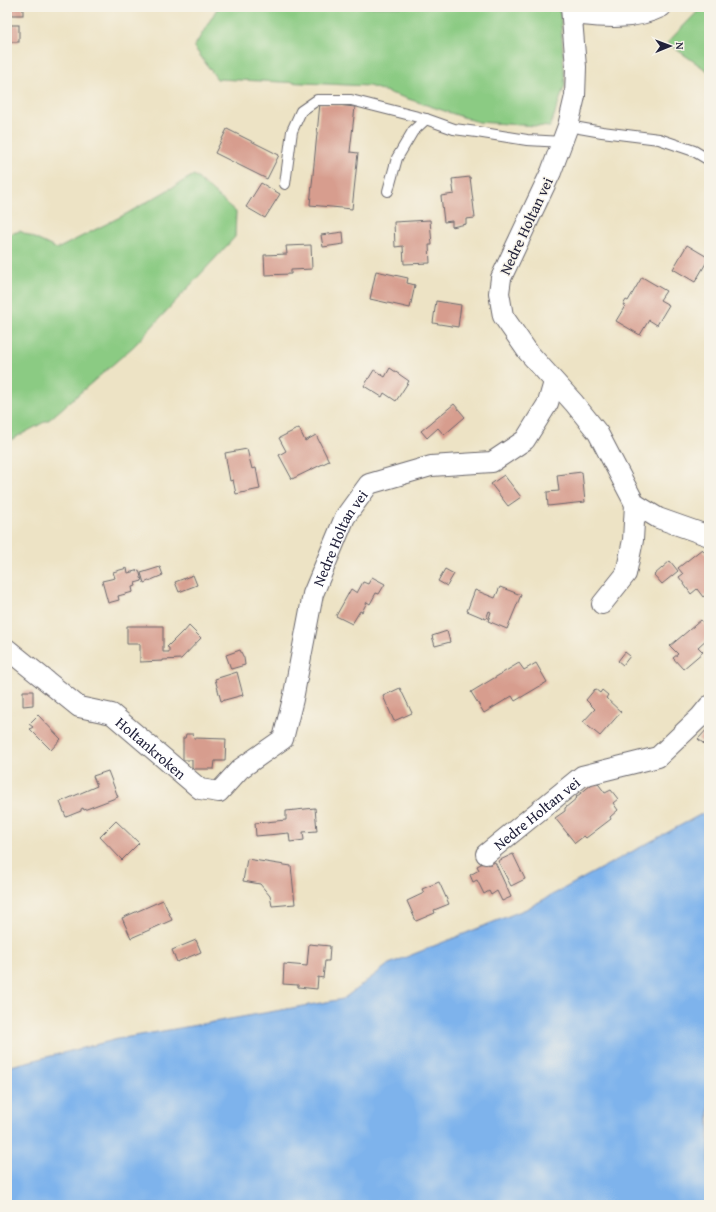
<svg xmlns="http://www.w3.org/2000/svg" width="716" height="1212" font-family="'Gentium Book Plus',serif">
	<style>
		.green { fill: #8bcb83; stroke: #56765f }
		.water { fill: #7eb3ec; stroke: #506a94 }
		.building { fill: #d79d8e }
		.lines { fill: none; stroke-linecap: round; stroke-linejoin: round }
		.lane-casing { stroke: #69666b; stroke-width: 12 }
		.street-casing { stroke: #69666b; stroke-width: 22 }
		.lane { stroke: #fff; stroke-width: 10 }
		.street { stroke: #fff; stroke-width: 20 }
		.labels { text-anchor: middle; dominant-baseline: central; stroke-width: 3; stroke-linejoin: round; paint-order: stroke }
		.street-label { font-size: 15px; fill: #22223b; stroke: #f7f3e8 }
	</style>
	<rect width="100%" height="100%" fill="#f7f3e8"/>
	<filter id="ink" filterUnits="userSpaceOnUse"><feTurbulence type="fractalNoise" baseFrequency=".025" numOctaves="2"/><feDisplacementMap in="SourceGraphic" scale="8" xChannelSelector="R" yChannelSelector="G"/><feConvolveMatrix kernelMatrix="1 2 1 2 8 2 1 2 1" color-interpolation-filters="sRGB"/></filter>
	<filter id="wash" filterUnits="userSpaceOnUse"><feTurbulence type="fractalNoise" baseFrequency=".012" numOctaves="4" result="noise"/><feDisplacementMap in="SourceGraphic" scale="16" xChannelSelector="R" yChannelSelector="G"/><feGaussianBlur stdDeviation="0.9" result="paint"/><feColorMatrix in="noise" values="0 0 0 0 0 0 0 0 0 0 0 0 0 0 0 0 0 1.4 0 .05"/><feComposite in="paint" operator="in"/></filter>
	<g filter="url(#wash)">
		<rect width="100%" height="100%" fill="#ede3c5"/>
		<g class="green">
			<polygon points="218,7 560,7 565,85 550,127 478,122 369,86 217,79 194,47"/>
			<polygon points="702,7 709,7 709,72 667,43"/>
			<polygon points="194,175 236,212 235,237 134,346 50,419 7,442 7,235 20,231 57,249 126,214"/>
		</g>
		<polygon class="water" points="709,810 709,1205 7,1205 7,1067 118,1039 343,999 389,964 526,909"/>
		<g id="blocks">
			<g class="building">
				<rect x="7" y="7" width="16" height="8"/>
				<rect x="7" y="25" width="12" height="17"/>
				<polygon points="320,103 355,107 350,152 358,153 352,209 310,205"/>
				<polygon points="227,129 279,155 267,179 215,153"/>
				<polygon points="470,177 475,218 466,219 466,224 452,227 452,221 444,222 441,196 454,194 452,179"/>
				<polygon points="261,183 280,194 265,218 246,207"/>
				<polygon points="430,220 432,245 429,245 430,263 404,264 403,246 395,247 394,222"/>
				<polygon points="343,232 344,244 323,247 321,235"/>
				<polygon points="311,245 312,269 291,270 291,274 265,275 264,255 287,254 286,246"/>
				<polygon points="687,245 709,258 695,282 673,269"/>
				<polygon points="376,271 408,278 407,283 415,285 410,308 370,299"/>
				<polygon points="642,277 666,291 660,300 669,305 657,325 649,320 640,335 616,321 625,306 623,305 626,300 628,301"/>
				<polygon points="436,301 461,305 458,327 433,323"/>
				<polygon points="390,368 409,381 396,401 384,393 382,397 364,386 374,370 385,377"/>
				<polygon points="454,404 465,417 444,435 438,428 427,438 421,431"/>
				<polygon points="299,428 305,441 316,435 329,461 292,479 279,455 286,451 279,438"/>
				<polygon points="247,449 252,469 256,468 260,489 236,494 233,480 230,481 225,453"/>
				<polygon points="582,472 585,502 548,506 547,492 559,491 557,475"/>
				<polygon points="504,475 521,497 508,506 491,484"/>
				<polygon points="702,549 709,557 708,558 709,560 709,592 703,597 697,589 691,594 679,577 683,574 678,568"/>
				<polygon points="670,561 678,571 662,584 654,575"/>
				<polygon points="160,567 163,575 144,583 141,573"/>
				<polygon points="127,568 128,573 139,570 142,581 135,583 136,586 132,587 133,592 118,596 119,600 108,603 102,581 115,578 113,572"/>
				<polygon points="445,569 454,574 447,586 438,581"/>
				<polygon points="193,575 197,585 179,592 175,582"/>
				<polygon points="372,577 385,584 379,594 376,593 370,604 367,602 362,612 360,611 352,624 336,616 351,589 357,593 363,582 368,584"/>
				<polygon points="500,587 521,595 507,629 488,621 491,612 489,611 486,619 467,611 475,590 495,598"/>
				<polygon points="701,620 709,629 709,637 698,647 703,652 683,669 673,658 678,654 670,646"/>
				<polygon points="127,626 163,626 163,652 169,652 169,648 167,647 183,631 184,632 189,626 201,638 181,659 163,660 163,661 140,662 140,644 127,644"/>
				<polygon points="447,631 450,642 435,646 432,636"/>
				<polygon points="240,650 244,658 245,665 231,669 226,655"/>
				<polygon points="625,652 630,656 623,665 618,661"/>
				<polygon points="519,663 524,670 536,663 547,682 515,701 512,696 484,713 471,692"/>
				<polygon points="237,672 243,695 221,701 215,679"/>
				<polygon points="400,688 412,713 394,721 383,696"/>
				<polygon points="595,689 600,693 602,690 608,695 606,698 621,712 600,736 583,722 595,709 586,700"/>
				<polygon points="23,691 33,691 33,705 23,706"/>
				<polygon points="38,715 61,739 51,750 30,729 33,727 29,724"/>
				<polygon points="709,727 709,748 698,739"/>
				<polygon points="186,734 193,734 194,738 226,739 225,761 215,761 214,769 192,769 192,760 183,760 183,738 185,738"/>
				<polygon points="108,771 118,797 84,810 83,808 81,809 81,811 66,817 60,802 97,786 93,776"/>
				<polygon points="596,781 605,793 611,790 618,799 613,803 618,810 610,817 611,819 586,838 584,836 575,843 555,818 565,811 565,808 577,798 576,797"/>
				<polygon points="315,808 317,831 303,832 304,840 290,842 289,833 256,836 255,823 286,820 286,811"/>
				<polygon points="116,821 139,843 122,860 100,837"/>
				<polygon points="513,854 525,879 511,886 498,861"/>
				<polygon points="247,859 291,866 295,904 272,906 270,896 260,884 243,881"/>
				<polygon points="487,861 489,865 495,862 511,897 502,901 497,891 491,895 489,891 484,894 477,880 473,882 470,875 479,870 477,866"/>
				<polygon points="439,882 449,904 434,910 435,913 416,921 407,901 424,893 422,889"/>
				<polygon points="163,900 172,920 131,938 122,918"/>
				<polygon points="196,940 201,952 177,962 172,950"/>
				<polygon points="309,944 330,946 329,961 325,961 323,978 318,977 317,989 298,987 298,985 283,984 284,964 307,966"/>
			</g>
		</g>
	</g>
	<g filter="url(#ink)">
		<use href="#blocks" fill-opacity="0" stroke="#69666b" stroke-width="1"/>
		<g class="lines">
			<g class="lane-casing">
				<g id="lane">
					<polyline points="568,126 602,132 659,139 694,151 709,160"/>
					<polyline points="285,184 292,131 301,111 317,100 351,100 426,119 454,129 477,132 527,140 563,142"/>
					<polyline points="388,191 397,158 413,131 426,119"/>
				</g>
			</g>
			<g class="street-casing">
				<g id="street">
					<polyline points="571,7 576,67 575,96 568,126 551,172 501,278 499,293 503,316 528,352 574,403 598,433 635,504 658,518 709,536"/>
					<path d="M572,14C602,17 633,21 661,7"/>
					<polyline points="602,604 626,574 633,540 635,504"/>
					<path id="s1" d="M7,649L79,707L112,714L200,789L219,792L240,769L283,739L293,699L313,594L345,517L369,484L431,466L492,462L525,440L548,403L554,382"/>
					<path id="s2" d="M486,854L582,776L658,757L700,717L709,706"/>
				</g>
			</g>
			<use href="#lane" class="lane"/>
			<use href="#street" class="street"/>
		</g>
	</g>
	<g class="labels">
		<g class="street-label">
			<text transform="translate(526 226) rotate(-65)">Nedre Holtan vei</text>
			<text stroke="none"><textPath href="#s1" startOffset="555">Nedre Holtan vei</textPath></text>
			<text stroke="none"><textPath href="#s1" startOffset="178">Holtankroken</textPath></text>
			<text stroke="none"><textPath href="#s2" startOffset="65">Nedre Holtan vei</textPath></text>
		</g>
	</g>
	<rect width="716" height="1212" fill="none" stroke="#f7f3e8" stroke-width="24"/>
	<g transform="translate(670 46) rotate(89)" stroke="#f7f3e8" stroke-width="3" paint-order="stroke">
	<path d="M0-3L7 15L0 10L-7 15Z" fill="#22223b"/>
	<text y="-6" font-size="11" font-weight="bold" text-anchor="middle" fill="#22223b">N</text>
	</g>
</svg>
